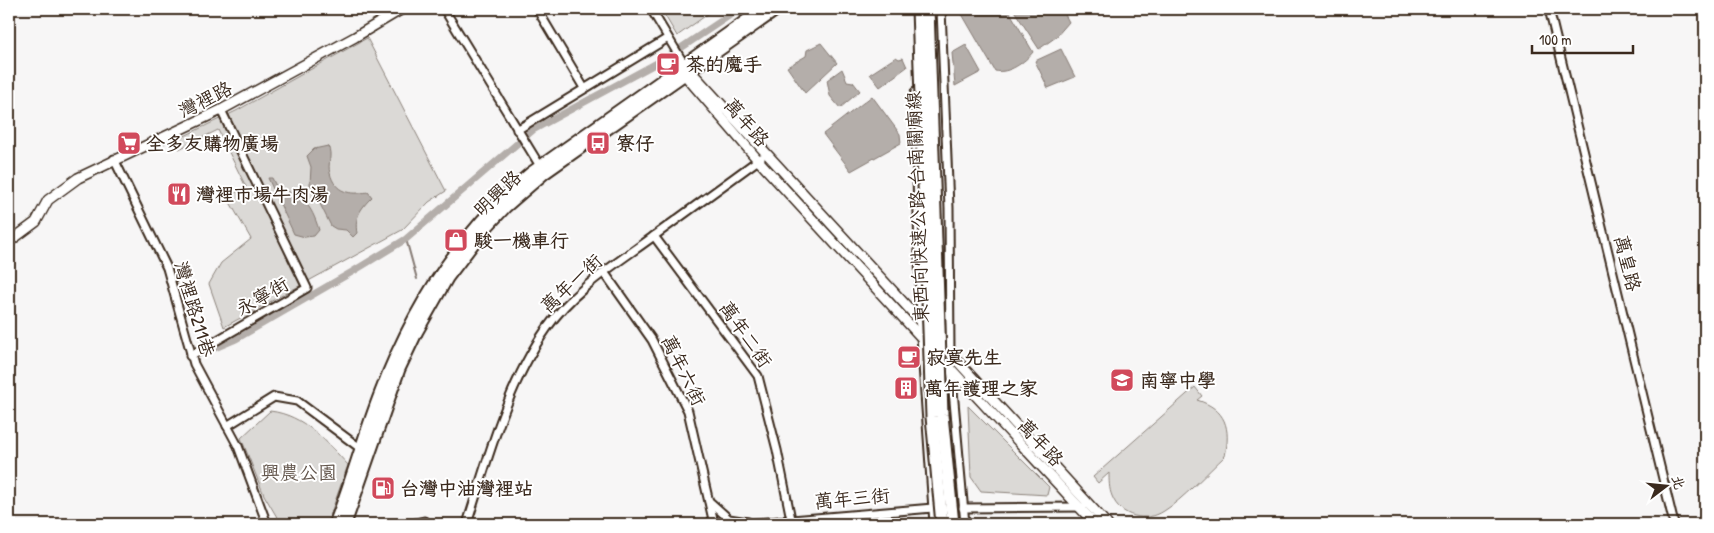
<svg xmlns="http://www.w3.org/2000/svg" width="1714" height="533" font-family="'Patrick Hand','LXGW WenKai TC',sans-serif">
	<style>
		.green { fill: #dbd9d6; stroke: #8b827a }
		.water { fill: #b4aeaa; stroke: #847972 }
		.lines { fill: none; stroke-linecap: round; stroke-linejoin: round }
		.stream { stroke: #847972; stroke-width: 2 }
		.canal { stroke: #b4aeaa; stroke-width: 7 }
		.minor-casing { stroke: #3b2a1e; stroke-width: 11 }
		.tertiary-casing { stroke: #3b2a1e; stroke-width: 12 }
		.primary-casing { stroke: #3b2a1e; stroke-width: 15 }
		.minor { stroke: #fff; stroke-width: 7 }
		.tertiary { stroke: #fff; stroke-width: 9 }
		.primary { stroke: #fff; stroke-width: 11 }
		.trunk-bridge-casing { stroke: #3b2a1e; stroke-width: 15; stroke-linecap: butt }
		.trunk-bridge { stroke: #fff; stroke-width: 11 }
		.labels { text-anchor: middle; dominant-baseline: central; stroke-width: 4; stroke-linejoin: round; paint-order: stroke }
		.poi-label { font-size: 19px; font-weight: bold; fill: #3b2a1e; stroke: #fff; text-anchor: start }
		.street-label { font-size: 19px; fill: #3b2a1e; stroke: #fff }
		.park-label { font-size: 19px; fill: #63564c; stroke: #fff }
	</style>
	<rect width="100%" height="100%" fill="#f7f6f6"/>
	<filter id="ink" filterUnits="userSpaceOnUse"><feTurbulence type="fractalNoise" baseFrequency=".02" numOctaves="2"/><feDisplacementMap in="SourceGraphic" scale="10" xChannelSelector="R" yChannelSelector="G"/><feConvolveMatrix kernelMatrix="1 2 1 2 8 2 1 2 1" color-interpolation-filters="sRGB"/></filter>
	<g filter="url(#ink)">
		<g class="green">
			<polygon points="661,9 715,9 677,36"/>
			<polygon points="367,38 446,191 429,202 402,230 224,327 209,284 221,263 251,239 227,197 246,187 218,130 179,149 174,141 236,111"/>
			<path d="M1195,387L1202,396L1197,400C1226,409 1231,428 1225,456C1208,472 1182,500 1164,511C1146,523 1120,517 1112,496C1109,489 1109,480 1109,473L1098,483L1093,477Z"/>
			<polygon points="968,406 1049,487 1047,495 981,491 971,477"/>
			<path d="M270,411C304,415 326,441 348,465L327,524H281L264,495L241,438Z"/>
		</g>
		<g class="water">
			<path d="M959,9H1008L1033,52C1025,62 1009,74 995,71Z"/>
			<polygon points="1013,9 1062,9 1069,22 1056,37 1039,49"/>
			<polygon points="821,43 837,63 805,93 787,67 806,56 807,50"/>
			<polygon points="966,45 981,72 955,86 952,53"/>
			<polygon points="1061,49 1075,77 1048,88 1035,61"/>
			<polygon points="896,57 899,59 903,58 907,67 880,87 870,74"/>
			<polygon points="842,69 847,81 853,82 860,91 840,108 830,96 827,80"/>
			<polygon points="872,96 900,134 901,143 851,171 823,134"/>
			<path d="M328,146C333,155 327,164 330,173C335,193 350,195 368,192L372,197C361,208 354,217 357,233L353,237L346,230L336,229L331,226L310,184L311,167L307,156L314,149Z"/>
			<path d="M268,178H272L277,188C303,195 311,204 319,230L314,236L305,237L294,234Z"/>
		</g>
		<g class="lines">
			<polyline class="stream" points="406,239 417,279"/>
			<polyline class="canal" points="203,353 236,339 352,272 406,239 533,130 666,58 739,9"/>
			<g class="minor-casing">
				<g id="minor">
					<polyline points="444,9 540,166"/>
					<polyline points="537,9 584,88"/>
					<polyline points="651,9 684,64"/>
					<polyline points="941,9 949,208 950,355"/>
					<polyline points="1549,9 1674,524"/>
					<polyline points="915,92 921,336 934,524"/>
					<polyline points="517,130 668,38"/>
					<polyline points="114,159 167,268 194,364 238,446 267,524"/>
					<polyline points="654,236 758,376 777,450 792,524"/>
					<polyline points="604,272 652,340 688,411 714,524"/>
					<polyline points="190,356 307,288 221,110"/>
					<polyline points="951,368 965,524"/>
					<polyline points="227,426 274,397 297,401 364,451"/>
					<polyline points="709,501 729,519 748,522"/>
					<polyline points="963,508 1083,507"/>
					<polyline points="411,524 424,521 429,524"/>
					<path d="M467,524C488,458 507,385 547,328C574,289 616,264 654,236C690,210 725,184 761,158"/>
					<polyline points="743,524 933,508"/>
				</g>
			</g>
			<g class="tertiary-casing">
				<g id="tertiary">
					<polyline points="686,66 1107,524"/>
					<polyline points="684,70 684,74 758,160 930,347"/>
					<polyline points="9,242 36,222 48,200 78,178 221,110 355,37 402,9"/>
					<polyline points="939,356 1095,524"/>
				</g>
			</g>
			<g class="primary-casing">
				<g id="primary">
					<path d="M335,524C352,481 364,435 381,392C413,307 462,231 531,173L763,9"/>
					<polyline points="345,524 399,369 417,331 447,278 481,233 506,206 544,173 777,9"/>
				</g>
			</g>
			<use href="#minor" class="minor"/>
			<use href="#tertiary" class="tertiary"/>
			<use href="#primary" class="primary"/>
			<g class="trunk-bridge-casing">
				<g id="trunk-bridge">
					<polyline points="918,9 932,417 942,524"/>
					<polyline points="928,9 942,415 953,524"/>
				</g>
			</g>
			<use href="#trunk-bridge" class="trunk-bridge"/>
		</g>
	</g>
	<defs>
		<g id="cafe-square" transform="scale(1.25)"><rect x="-9" y="-9" width="18" height="18" rx="4" fill="#d1495b" stroke="#fff"/><path d="M-5.5-4.5H6V0H3Q3 3.5 0 3.5H-2.5Q-5.5 3.5-5.5 0ZM3-3.2v2h1.7v-2ZM-6 4.5H4V6H-6Z" fill="#fff"/></g>
		<g id="supermarket-square" transform="scale(1.25)"><rect x="-9" y="-9" width="18" height="18" rx="4" fill="#d1495b" stroke="#fff"/><path d="M-6-5.5h2.5l.6 2H6L4.5 2H-2.5L-4.4-4H-6ZM-1.5 3.2a1.3 1.3 0 1 0 .1 0ZM3 3.2a1.3 1.3 0 1 0 .1 0Z" fill="#fff"/></g>
		<g id="bus-square" transform="scale(1.25)"><rect x="-9" y="-9" width="18" height="18" rx="4" fill="#d1495b" stroke="#fff"/><path d="M-5-6H5V4H4V6H2V4H-2V6H-4V4H-5ZM-3.5-4V0h7V-4ZM-3.5 1.2v1.5H-2V1.2ZM2 1.2v1.5H3.5V1.2Z" fill="#fff"/></g>
		<g id="restaurant-square" transform="scale(1.25)"><rect x="-9" y="-9" width="18" height="18" rx="4" fill="#d1495b" stroke="#fff"/><path d="M-5-6h1v4h1v-4h1v4h1v-4h1v5L-1.5 .5V6h-2V.5L-5-1ZM5-6V6H3V1.5H1.5Q1.5-4 5-6Z" fill="#fff"/></g>
		<g id="shop-square" transform="scale(1.25)"><rect x="-9" y="-9" width="18" height="18" rx="4" fill="#d1495b" stroke="#fff"/><path d="M-5-2.5h2.3a2.7 3.5 0 0 1 5.4 0H5L5.5 6h-11ZM-1.5-2.5h3a1.5 2.3 0 0 0-3 0Z" fill="#fff"/></g>
		<g id="school-square" transform="scale(1.25)"><rect x="-9" y="-9" width="18" height="18" rx="4" fill="#d1495b" stroke="#fff"/><path d="M0-5L7-2L0 1L-7-2ZM-4 1L0 2.5L4 1V4Q0 6-4 4Z" fill="#fff"/></g>
		<g id="building-square" transform="scale(1.25)"><rect x="-9" y="-9" width="18" height="18" rx="4" fill="#d1495b" stroke="#fff"/><path d="M-4-6H4V6H1V3H-1V6H-4ZM-2.5-4.3h1.7v1.8h-1.7ZM.8-4.3h1.7v1.8H.8ZM-2.5-1h1.7V.8h-1.7ZM.8-1h1.7V.8H.8Z" fill="#fff"/></g>
		<g id="fuel-square" transform="scale(1.25)"><rect x="-9" y="-9" width="18" height="18" rx="4" fill="#d1495b" stroke="#fff"/><path d="M-5.5-6h7V0h2V4h1.3V-2.5L3-4.5l.8-.8L6-3V5H2.5V1h-1V6h-7ZM-4.2-4.7v3.2H.2V-4.7Z" fill="#fff"/></g>
	</defs>
	<g fill-rule="evenodd">
		<use href="#cafe-square" x="668" y="64"/>
		<use href="#supermarket-square" x="129" y="143"/>
		<use href="#bus-square" x="598" y="143"/>
		<use href="#restaurant-square" x="179" y="194"/>
		<use href="#shop-square" x="456" y="240"/>
		<use href="#cafe-square" x="909" y="357"/>
		<use href="#school-square" x="1122" y="380"/>
		<use href="#building-square" x="906" y="388"/>
		<use href="#fuel-square" x="383" y="488"/>
	</g>
	<g class="labels">
		<g class="poi-label">
			<text x="686" y="64">茶的魔手</text>
			<text x="146" y="143">全多友購物廣場</text>
			<text x="616" y="143">寮仔</text>
			<text x="196" y="194">灣裡市場牛肉湯</text>
			<text x="474" y="240">駿一機車行</text>
			<text x="926" y="357">寂寞先生</text>
			<text x="1140" y="380">南寧中學</text>
			<text x="924" y="388">萬年護理之家</text>
			<text x="400" y="488">台灣中油灣裡站</text>
		</g>
		<g class="street-label">
			<text transform="translate(205 99) rotate(-27)">灣裡路</text>
			<text transform="translate(747 122) rotate(49)">萬年路</text>
			<text transform="translate(497 193) rotate(-44)">明興路</text>
			<text transform="translate(917 207) rotate(-92)">東西向快速公路 台南關廟線</text>
			<text transform="translate(1628 263) rotate(76)">萬皇路</text>
			<text transform="translate(571 283) rotate(-43)">萬年一街</text>
			<text transform="translate(262 296) rotate(-30)">永寧街</text>
			<text transform="translate(195 309) rotate(73)">灣裡路211巷</text>
			<text transform="translate(746 334) rotate(55)">萬年二街</text>
			<text transform="translate(684 370) rotate(64)">萬年六街</text>
			<text transform="translate(1041 442) rotate(47)">萬年路</text>
			<text transform="translate(852 498) rotate(-5)">萬年三街</text>
		</g>
		<g class="park-label">
			<text x="299" y="472">興農公園</text>
		</g>
	</g>
	<rect width="1714" height="533" fill="none" stroke="#fff" stroke-width="30"/>
	<rect x="15" y="15" width="1684" height="503" fill="none" stroke="#3b2a1e" stroke-width="2" filter="url(#ink)"/>
	<g transform="translate(1666 486) rotate(74)" stroke="#ffffff" stroke-width="4" paint-order="stroke">
	<path d="M0-4L9 19L0 12L-9 19Z" fill="#3b2a1e"/>
	<text y="-8" font-size="14" font-weight="bold" text-anchor="middle" fill="#3b2a1e">北</text>
	</g>
	<path d="M1532 45v8h101v-8" fill="none" stroke="#3b2a1e" stroke-width="2.5"/>
	<text x="1539" y="45" font-size="15" fill="#3b2a1e" stroke="#ffffff" stroke-width="4" paint-order="stroke">100 m</text>
</svg>
